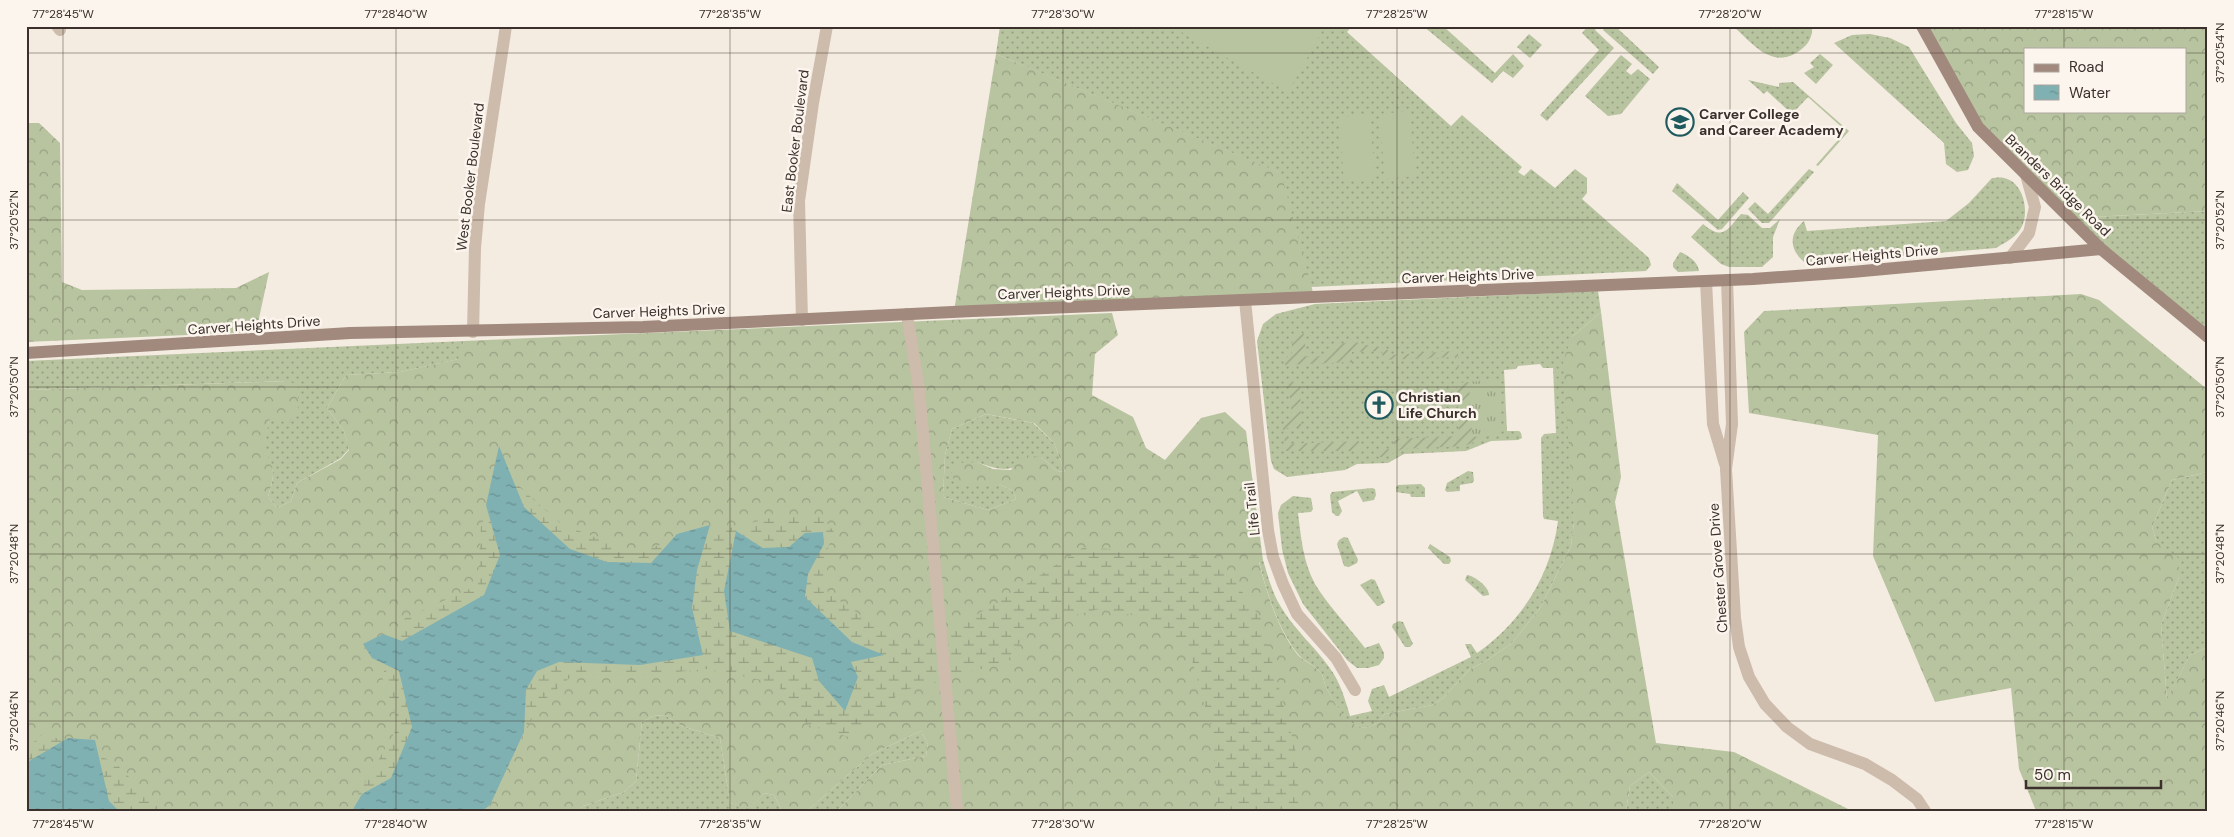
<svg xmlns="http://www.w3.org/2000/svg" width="2234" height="837" font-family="'DM Sans',sans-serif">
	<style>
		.grass { fill: url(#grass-dots) }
		.forest { fill: url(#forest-crowns); fill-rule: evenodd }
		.wetland { fill: url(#wetland-marsh) }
		.park { fill: url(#park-tufts) }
		.garden { fill: url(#garden-furrows) }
		.pitch { fill: #b8c4a0 }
		.water { fill: url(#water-ripples) }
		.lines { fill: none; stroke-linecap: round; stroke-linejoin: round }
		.street { stroke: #cdbbac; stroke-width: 12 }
		.secondary { stroke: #a18a7d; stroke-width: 12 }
		.ticks { fill: none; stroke: #3b302b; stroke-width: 1; stroke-opacity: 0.45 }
		.labels { text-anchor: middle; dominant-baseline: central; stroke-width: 5; stroke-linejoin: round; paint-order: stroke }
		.poi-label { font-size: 14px; font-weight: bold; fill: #3b302b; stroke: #fbf5ee; text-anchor: start }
		.street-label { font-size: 14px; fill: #3b302b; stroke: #fbf5ee }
		.neatline { fill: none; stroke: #3b302b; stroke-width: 2 }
		.ticks-label { font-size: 12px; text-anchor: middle; fill: #3b302b }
	</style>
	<defs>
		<pattern id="grass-dots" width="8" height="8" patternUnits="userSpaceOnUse" patternTransform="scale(1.25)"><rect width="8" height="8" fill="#b8c4a0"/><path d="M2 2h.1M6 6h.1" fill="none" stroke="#97a083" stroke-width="1.8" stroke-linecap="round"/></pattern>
		<pattern id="forest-crowns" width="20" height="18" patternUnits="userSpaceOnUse" patternTransform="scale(1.25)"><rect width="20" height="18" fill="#b8c4a0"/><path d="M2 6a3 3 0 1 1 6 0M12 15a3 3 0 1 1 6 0" fill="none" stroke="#97a083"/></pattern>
		<pattern id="wetland-marsh" width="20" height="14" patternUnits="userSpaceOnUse" patternTransform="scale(1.25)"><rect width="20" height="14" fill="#b8c4a0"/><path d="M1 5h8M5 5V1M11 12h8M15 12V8" fill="none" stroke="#97a083"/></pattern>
		<pattern id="park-tufts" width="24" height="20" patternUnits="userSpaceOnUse" patternTransform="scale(1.25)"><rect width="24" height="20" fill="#b8c4a0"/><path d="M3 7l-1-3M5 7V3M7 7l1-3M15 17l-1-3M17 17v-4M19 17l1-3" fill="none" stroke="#97a083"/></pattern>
		<pattern id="garden-furrows" width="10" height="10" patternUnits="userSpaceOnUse" patternTransform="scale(1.25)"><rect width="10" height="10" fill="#b8c4a0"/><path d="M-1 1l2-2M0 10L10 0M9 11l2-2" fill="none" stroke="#97a083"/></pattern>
		<pattern id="water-ripples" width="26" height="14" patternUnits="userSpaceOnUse" patternTransform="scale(1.25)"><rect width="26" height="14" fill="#7fb0b2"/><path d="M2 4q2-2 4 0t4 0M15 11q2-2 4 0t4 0" fill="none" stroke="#699091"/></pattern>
	</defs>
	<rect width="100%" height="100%" fill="#f4ebe1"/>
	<g class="grass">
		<polygon points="1000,26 1352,26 1347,32 1451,126 1462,115 1522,167 1518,172 1524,176 1531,169 1555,188 1575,169 1587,178 1587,193 1582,199 1649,258 1651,265 1646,271 1311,287 1280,173 996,54"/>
		<polygon points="1423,26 1443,26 1495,73 1513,54 1524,66 1513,78 1503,71 1492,83"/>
		<polygon points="1588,26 1598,26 1595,30 1614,48 1547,121 1540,115 1599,50 1582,33"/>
		<polygon points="1606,26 1615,26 1659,67 1653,74 1603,30"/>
		<path d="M1733,26H1812C1813,33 1810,42 1804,47C1775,73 1755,46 1733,26Z"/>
		<polygon points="1529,34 1542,45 1530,58 1517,47"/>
		<polygon points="1870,34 1890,38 1909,47 1956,123 1972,143 1974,156 1968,170 1957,172 1946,164 1944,143 1834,43 1852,35"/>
		<polygon points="1820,54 1833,65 1816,84 1804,73 1814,67 1810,63"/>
		<polygon points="1621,55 1632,64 1626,71 1631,75 1638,69 1650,79 1621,114 1608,116 1585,96"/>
		<polygon points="1748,80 1779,87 1779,83 1793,82 1849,131 1818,166 1816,165 1846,131 1808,97 1792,114 1767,91 1764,94"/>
		<polygon points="1809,169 1814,172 1769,223 1762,223 1748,209 1755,202 1768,214"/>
		<path d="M1992,178C1995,178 2000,177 2004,178C2024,182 2030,213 2021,228C2015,238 2006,242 1996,248L1807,264C1790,252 1787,235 1804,221L1807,231L1946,221L1969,203Z"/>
		<polygon points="1677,183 1718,220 1743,192 1749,198 1722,229 1718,230 1672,191"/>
		<polygon points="2208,211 2208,337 2073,218"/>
		<path d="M1741,214L1748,215L1762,228H1770L1780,219L1773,237V257L1762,267H1729L1721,264L1691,237L1703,224C1723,241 1727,230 1741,214Z"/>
		<path d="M1680,252C1688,255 1698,262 1699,271L1678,272L1673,267V263Z"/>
		<path d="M1598,291L1601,312L1572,337L1574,522L1571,546L1540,608L1512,643L1486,661L1470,669L1442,699L1432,705L1385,714C1360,748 1338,711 1326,687C1324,683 1324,677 1321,673C1315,665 1303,661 1297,653C1277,626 1267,594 1259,561L1263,560C1268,576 1272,593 1281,607C1294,629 1314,646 1329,667C1340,681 1345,699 1350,716L1372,711L1368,701L1372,689L1384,685L1389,697L1471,657L1465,644H1471L1477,653C1521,623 1551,575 1558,521L1544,519L1543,516L1541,438L1544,434L1556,433L1553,368H1543L1540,364L1518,366L1516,369L1504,370L1507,431H1519L1521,433L1522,438L1518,440L1491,441L1466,451L1404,454L1388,463L1357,464L1345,470L1287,477L1274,469L1271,461L1257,341L1263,324L1276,314L1315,304Z"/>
		<path d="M464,341L459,359L400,372L346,375L327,408L344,431L349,449L341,458L297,483L291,501L277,508L268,497C274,476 277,469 262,449L269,420L275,418L287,381L26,390V361Z"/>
		<path d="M986,414L1033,423L1054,443L1065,472L1057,471L1041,457C1013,469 1007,474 977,462L956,484H999L1013,491L1016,499L988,510L943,497L945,455L952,429Z"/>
		<polygon points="1468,471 1473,472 1474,481 1472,483 1460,485 1460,491 1447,492 1445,490 1447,483"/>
		<polygon points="2208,472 2208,647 2190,655 2167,700 2161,625 2179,577 2156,540 2152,527 2172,480"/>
		<polygon points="1421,484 1425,488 1425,497 1411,497 1410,494 1396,492 1396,487 1398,485"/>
		<polygon points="1372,488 1375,489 1376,495 1374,500 1363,502 1357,491 1338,501 1342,511 1339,516 1336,516 1332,512 1330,495 1332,492"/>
		<path d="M1293,496L1311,498L1313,509L1311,512L1298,513C1301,537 1303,562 1315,584C1329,607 1349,627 1365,648L1379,643L1384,653V658L1379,665L1368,668H1357L1347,660L1303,604L1288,573L1282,549L1278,513L1281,505Z"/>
		<polygon points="1344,537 1348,538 1358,560 1357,563 1349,567 1344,566 1337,544 1339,540"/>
		<polygon points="1430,544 1450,557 1451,561 1449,564 1444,564 1428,548"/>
		<path d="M1467,575C1475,576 1489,587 1489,595L1483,596L1465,580Z"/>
		<polygon points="1371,579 1375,580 1385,602 1379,606 1377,606 1360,585"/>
		<polygon points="1399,621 1403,622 1413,644 1410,647 1405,647 1392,627 1393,624"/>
		<polygon points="665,715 682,726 720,738 730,803 750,808 764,793 774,795 782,811 579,811 583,806 624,792 636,781 642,722 653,716"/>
		<polygon points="921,731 928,744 926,756 882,765 837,811 807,811 872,754"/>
		<polygon points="1649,772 1673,797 1673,811 1626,811 1630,786"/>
	</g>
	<g class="forest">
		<path d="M1927,26H2208V211L2073,218L1980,123ZM2025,49H2185V111H2025Z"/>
		<polygon points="996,54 1281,173 1314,296 954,311"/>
		<polygon points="26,123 39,123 60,143 62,282 82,290 236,288 269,272 256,332 26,342"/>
		<polygon points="2081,294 2099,300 2208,390 2208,472 2172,480 2152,527 2156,540 2178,558 2179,577 2161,625 2167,699 2190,655 2208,647 2208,811 2036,811 2019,769 2011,688 1935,702 1873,556 1878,435 1749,413 1744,332 1764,311"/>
		<path d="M1601,312L1621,477L1615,502L1656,743L1734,752L1852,811H1673V797L1649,772L1630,786L1626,811H837L882,765L926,756L928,744L921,731L872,754L807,811H782L774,795L764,793L750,809L730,803L720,738L682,726L665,715L653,716L642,722L636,781L624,792L583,806L579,811H26V390L287,381L298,385V410L289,423L276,419L269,420L263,449C277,469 274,476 268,497L277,508L291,501L297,483L341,459L349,450L344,431L327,408L346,375L400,372L458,359L464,341L1112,313L1118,335L1095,354L1092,395L1133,417L1146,448L1165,460L1201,418L1225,412L1246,431L1263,560L1259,562C1267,594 1277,627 1297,654C1303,661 1315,665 1321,673C1324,677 1324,683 1326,687C1338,710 1360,748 1385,714L1432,705L1442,699L1470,669L1486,661L1512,643L1540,608L1571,546L1574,522L1563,361L1572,337ZM986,414L1034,423L1054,443L1065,472L1057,471L1041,457L1023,455L1011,470L993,469L977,462L954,463L951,471L955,484H999L1013,491L1016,499L988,510L943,497L945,455L952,429Z"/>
	</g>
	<g class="wetland">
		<polygon points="515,483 560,523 631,552 783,515 821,515 834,532 821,566 828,593 897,640 936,638 997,603 1084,547 1219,558 1261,619 1298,760 1298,811 1217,811 1214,739 1188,646 1137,616 1100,609 1032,625 1006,662 902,691 852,738 808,725 776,683 707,669 646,675 573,675 543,701 524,732 487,811 348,811 399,725 382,677 404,619 478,585 481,524"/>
		<polygon points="44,733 114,762 163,811 26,811 26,749"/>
	</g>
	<polygon class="park" points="1495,380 1499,383 1500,432 1498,435 1472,437 1469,382"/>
	<g class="garden">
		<path d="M1303,333L1306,336L1304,355L1307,357L1314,358L1323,355L1330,348L1351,341L1388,350L1389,355L1458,351L1459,375H1456L1455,357L1383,360L1382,351L1352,352V362L1285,365V359L1292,353C1292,343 1291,335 1303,333Z"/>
		<polygon points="1288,382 1300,382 1301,427 1286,428 1288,444 1359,441 1359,451 1286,451 1283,428 1285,424 1290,421 1292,415"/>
		<polygon points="1469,382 1472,437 1490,436 1464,446 1402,449 1385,457 1378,457 1378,450 1394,449 1394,439 1459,436 1457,383"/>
	</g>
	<g class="pitch">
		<polygon points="1171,26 1325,26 1288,92"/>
		<polygon points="1410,111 1415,176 1385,179 1379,114"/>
		<polygon points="1370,115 1375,179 1344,182 1339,117"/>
	</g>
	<g class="water">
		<polygon points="499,446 524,507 570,549 607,562 651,563 677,534 710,525 697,570 692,608 703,655 640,665 559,662 537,671 526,690 524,732 490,805 482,811 352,811 362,794 391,778 412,727 399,671 372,658 363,644 383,634 402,641 484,595 500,555 486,505"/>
		<polygon points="736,531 763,548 789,547 805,533 823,532 824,544 808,574 805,597 852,642 884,655 851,662 858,677 845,711 819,681 812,658 730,631 724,591"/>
		<polygon points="68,738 95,740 109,801 119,811 26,811 26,763"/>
	</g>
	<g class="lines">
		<g class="street">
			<polyline points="57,26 60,30"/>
			<polyline points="2010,258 2029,233 2035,207 2026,175"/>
			<polyline points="1727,280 1732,424 1726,469 1735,618 1739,647 1749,677 1765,704 1787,727 1810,744 1865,764 1892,780 1917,799 1925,811"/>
			<polyline points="1706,281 1713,424 1725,464"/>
			<polyline points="1245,300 1268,530 1273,557 1283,584 1297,614 1336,658 1355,690"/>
			<polyline points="907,314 919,389 957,811"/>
			<polyline points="802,320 799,201 813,103 827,26"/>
			<polyline points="473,332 475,248 479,204 506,26"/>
		</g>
		<g class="secondary">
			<polyline points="1922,26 1978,127 2101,249 2208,337"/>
			<polyline points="26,353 350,333 643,327 973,311 1753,279 1852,272 2101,249"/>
		</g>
	</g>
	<path class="ticks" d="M63,26V811M396,26V811M730,26V811M1063,26V811M1397,26V811M1730,26V811M2064,26V49M26,53H2025M2185,53H2208M2064,111V811M26,220H2208M26,387H2208M26,554H2208M26,721H2208"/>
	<defs>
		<g id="school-ring" transform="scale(1.4375)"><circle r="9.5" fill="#fbf5ee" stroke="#1f5a5e" stroke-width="1.5"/><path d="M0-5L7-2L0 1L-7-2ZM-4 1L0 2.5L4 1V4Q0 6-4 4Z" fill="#1f5a5e"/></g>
		<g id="church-ring" transform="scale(1.4375)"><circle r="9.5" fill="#fbf5ee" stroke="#1f5a5e" stroke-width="1.5"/><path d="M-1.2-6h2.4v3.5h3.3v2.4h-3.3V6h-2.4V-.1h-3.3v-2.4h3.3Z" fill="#1f5a5e"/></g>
	</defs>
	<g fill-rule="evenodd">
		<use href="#school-ring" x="1680" y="122"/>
		<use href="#church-ring" x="1379" y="405"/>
	</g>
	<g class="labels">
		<g class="poi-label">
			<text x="1699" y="114">Carver College<tspan x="1699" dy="16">and Career Academy</tspan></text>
			<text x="1398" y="397">Christian<tspan x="1398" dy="16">Life Church</tspan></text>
		</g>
		<g class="street-label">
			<text transform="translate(795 141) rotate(-83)">East Booker Boulevard</text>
			<text transform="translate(470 177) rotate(-83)">West Booker Boulevard</text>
			<text transform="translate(2058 185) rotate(44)">Branders Bridge Road</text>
			<text transform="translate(1872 255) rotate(-5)">Carver Heights Drive</text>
			<text transform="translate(1468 276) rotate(-2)">Carver Heights Drive</text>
			<text transform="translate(1064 292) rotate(-2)">Carver Heights Drive</text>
			<text transform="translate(659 311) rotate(-2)">Carver Heights Drive</text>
			<text transform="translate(254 325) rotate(-4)">Carver Heights Drive</text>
			<text transform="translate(1252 509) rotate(-96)">Life Trail</text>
			<text transform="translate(1718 568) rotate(-94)">Chester Grove Drive</text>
		</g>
	</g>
	<rect width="2234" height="837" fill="none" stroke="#fbf5ee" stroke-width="55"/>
	<rect x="2024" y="48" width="162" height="65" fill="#fbf5ee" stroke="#aea6a0"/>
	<rect x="2034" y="64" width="25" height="8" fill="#a18a7d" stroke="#aea6a0"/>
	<text x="2069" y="72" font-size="15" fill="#3b302b">Road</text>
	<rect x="2034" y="85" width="25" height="15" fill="url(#water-ripples)" stroke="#aea6a0"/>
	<text x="2069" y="98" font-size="15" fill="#3b302b">Water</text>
	<path d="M2026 780v8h135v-8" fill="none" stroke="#3b302b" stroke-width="2.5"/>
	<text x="2034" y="780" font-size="15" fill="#3b302b" stroke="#fbf5ee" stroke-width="4" paint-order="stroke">50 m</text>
	<rect x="28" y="28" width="2178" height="782" class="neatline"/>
	<g class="ticks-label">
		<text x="63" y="18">77°28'45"W</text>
		<text x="396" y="18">77°28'40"W</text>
		<text x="730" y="18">77°28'35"W</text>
		<text x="1063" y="18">77°28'30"W</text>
		<text x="1397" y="18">77°28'25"W</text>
		<text x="1730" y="18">77°28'20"W</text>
		<text x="2064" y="18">77°28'15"W</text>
		<text transform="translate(2220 53) rotate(-90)" y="4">37°20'54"N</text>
		<text transform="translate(14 220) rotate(-90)" y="4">37°20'52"N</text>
		<text transform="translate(2220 220) rotate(-90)" y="4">37°20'52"N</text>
		<text transform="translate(14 387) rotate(-90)" y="4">37°20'50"N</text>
		<text transform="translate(2220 387) rotate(-90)" y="4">37°20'50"N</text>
		<text transform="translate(14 554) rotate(-90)" y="4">37°20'48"N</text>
		<text transform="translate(2220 554) rotate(-90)" y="4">37°20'48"N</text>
		<text transform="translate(14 721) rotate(-90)" y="4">37°20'46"N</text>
		<text transform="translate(2220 721) rotate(-90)" y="4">37°20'46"N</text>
		<text x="63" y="828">77°28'45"W</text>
		<text x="396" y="828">77°28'40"W</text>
		<text x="730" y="828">77°28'35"W</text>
		<text x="1063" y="828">77°28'30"W</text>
		<text x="1397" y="828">77°28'25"W</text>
		<text x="1730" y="828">77°28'20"W</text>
		<text x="2064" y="828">77°28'15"W</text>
	</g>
</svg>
